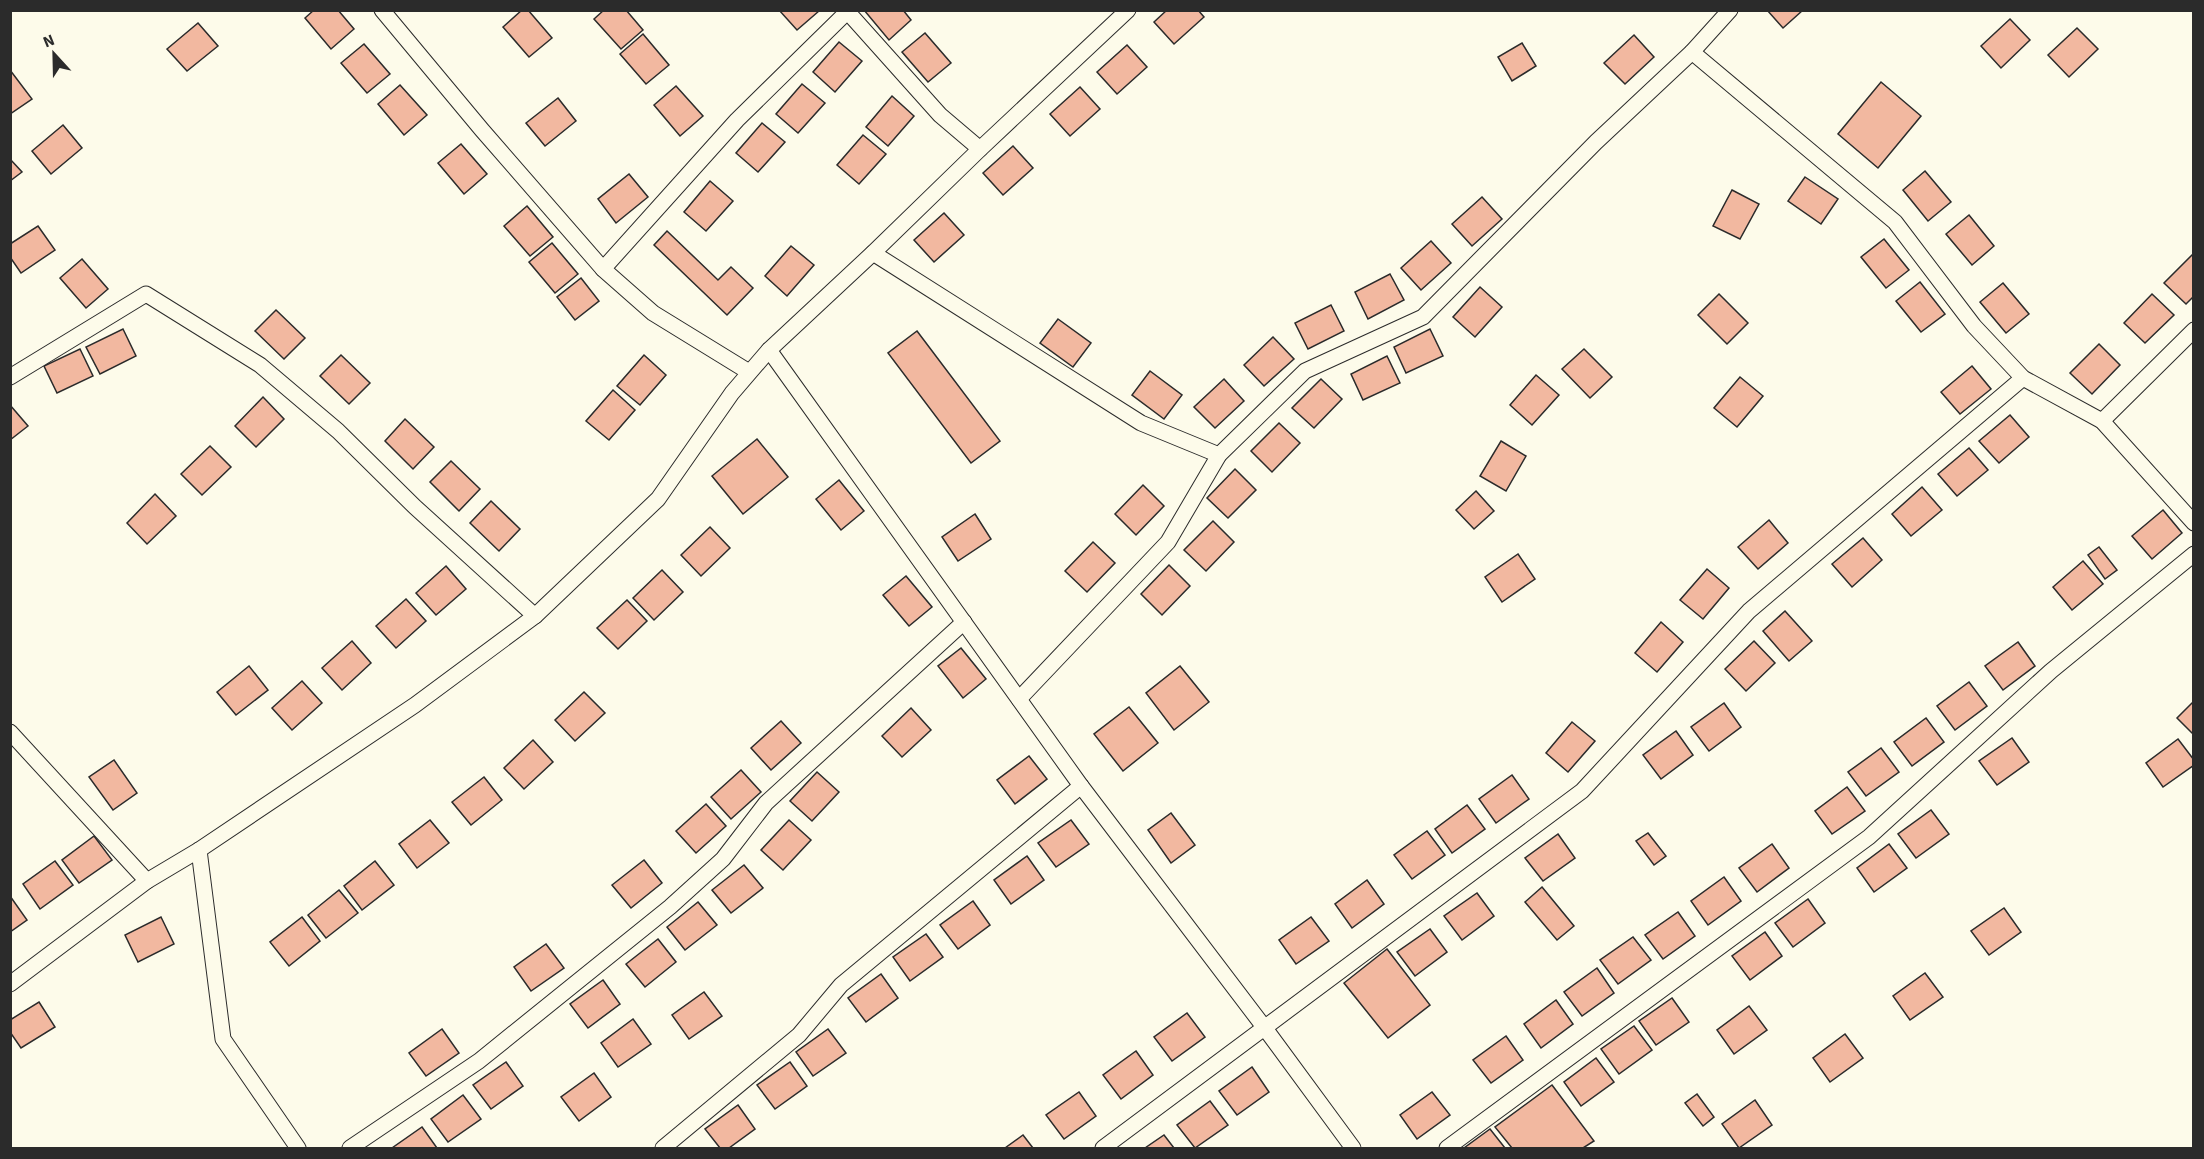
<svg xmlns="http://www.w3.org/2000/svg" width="2204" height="1159" font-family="'Source Sans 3',sans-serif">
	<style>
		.building { fill: #f2b8a0; stroke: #2b2b2b; stroke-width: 1.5 }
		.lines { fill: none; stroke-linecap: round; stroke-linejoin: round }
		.minor-casing { stroke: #2b2b2b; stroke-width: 17 }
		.minor { stroke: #fdfbea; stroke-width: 15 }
	</style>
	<rect width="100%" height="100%" fill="#fdfbea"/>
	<g class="building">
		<polygon points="314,10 338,10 354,29 331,49 305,18"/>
		<polygon points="522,10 528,10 552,38 529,57 503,27"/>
		<polygon points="604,10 626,10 643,30 621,49 594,19"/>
		<polygon points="779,10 819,10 819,11 797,30"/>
		<polygon points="864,10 903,10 911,20 889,40"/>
		<polygon points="1167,10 1198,10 1204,17 1174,44 1154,22"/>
		<polygon points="1767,10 1803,10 1783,28"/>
		<polygon points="2010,19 2030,40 2001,68 1981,46"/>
		<polygon points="198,23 218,46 187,71 167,49"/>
		<polygon points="2077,28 2098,49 2069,77 2048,55"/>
		<polygon points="925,33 951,63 928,82 902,52"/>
		<polygon points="643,34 669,65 646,84 620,54"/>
		<polygon points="1634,35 1654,57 1625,84 1604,63"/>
		<polygon points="839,42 862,61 835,92 813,72"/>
		<polygon points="1522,43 1536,66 1512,81 1498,57"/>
		<polygon points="364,44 390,74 367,93 341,63"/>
		<polygon points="1127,45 1147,67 1117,94 1097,72"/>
		<polygon points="10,70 32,99 10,114"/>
		<polygon points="1881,82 1921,116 1878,168 1838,134"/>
		<polygon points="802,84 825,103 798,133 776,114"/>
		<polygon points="400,85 427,115 404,135 378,104"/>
		<polygon points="676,86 703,116 680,136 654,105"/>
		<polygon points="1080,87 1100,109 1070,136 1050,114"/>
		<polygon points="892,96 914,116 888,146 866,127"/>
		<polygon points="558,98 576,121 545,146 526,123"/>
		<polygon points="762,123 785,142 758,172 736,153"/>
		<polygon points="63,125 82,148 51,174 32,151"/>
		<polygon points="863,135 886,154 859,184 837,165"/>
		<polygon points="461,144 487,174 464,194 438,163"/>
		<polygon points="1013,146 1033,168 1003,195 983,173"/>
		<polygon points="10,159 22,172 10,181"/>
		<polygon points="1925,171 1951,202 1928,221 1903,190"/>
		<polygon points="629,174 648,197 616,223 598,199"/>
		<polygon points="1805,177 1838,199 1821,224 1788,201"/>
		<polygon points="710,181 733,201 706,231 684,212"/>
		<polygon points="1732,190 1759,204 1740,239 1713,226"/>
		<polygon points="1482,197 1502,219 1472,246 1452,224"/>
		<polygon points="527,206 553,237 530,256 504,226"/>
		<polygon points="944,213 964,235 934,262 914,240"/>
		<polygon points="1969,215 1994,246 1972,265 1946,234"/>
		<polygon points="38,226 55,250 21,273 10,257 10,244"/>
		<polygon points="667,231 718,280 731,267 753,288 727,315 654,245"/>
		<polygon points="1884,239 1909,270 1886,288 1861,257"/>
		<polygon points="1431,241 1451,263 1421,290 1401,268"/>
		<polygon points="552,243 578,274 555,293 529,262"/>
		<polygon points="791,246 814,265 787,296 765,276"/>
		<polygon points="2193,254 2194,296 2186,304 2164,283"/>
		<polygon points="82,259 108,289 86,308 60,278"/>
		<polygon points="1390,274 1404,300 1368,319 1355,292"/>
		<polygon points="581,278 599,301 575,320 557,297"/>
		<polygon points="1920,282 1945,314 1921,332 1896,301"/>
		<polygon points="2003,283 2029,314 2006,333 1980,302"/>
		<polygon points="1480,287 1502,307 1475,337 1453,317"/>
		<polygon points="1719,294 1748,323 1727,344 1698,315"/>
		<polygon points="2152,294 2174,315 2145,343 2124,323"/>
		<polygon points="1331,305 1344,331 1308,349 1295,323"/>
		<polygon points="276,310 305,338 284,359 255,331"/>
		<polygon points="1058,319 1091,343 1073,367 1040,343"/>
		<polygon points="123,329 136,356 100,374 86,347"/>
		<polygon points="1430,329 1443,356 1406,373 1394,347"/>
		<polygon points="917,331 1000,441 971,463 888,353"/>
		<polygon points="1273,337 1294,359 1264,386 1244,365"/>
		<polygon points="2099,344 2120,365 2092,394 2070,373"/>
		<polygon points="80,349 93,376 57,393 44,366"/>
		<polygon points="1584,349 1612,377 1590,398 1562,369"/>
		<polygon points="341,355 370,383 349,404 320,376"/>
		<polygon points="644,355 666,375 640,405 617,386"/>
		<polygon points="1387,356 1400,383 1363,400 1351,374"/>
		<polygon points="1972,366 1991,389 1960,414 1941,392"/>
		<polygon points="1150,371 1182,395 1164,419 1132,395"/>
		<polygon points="1536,375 1559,395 1532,425 1510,405"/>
		<polygon points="1740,377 1763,396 1737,427 1714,408"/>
		<polygon points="1224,379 1244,401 1215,428 1194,407"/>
		<polygon points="1321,379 1342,399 1314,428 1292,408"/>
		<polygon points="613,390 635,410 609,440 586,421"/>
		<polygon points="263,397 284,419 256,447 235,426"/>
		<polygon points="10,405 28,426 10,440"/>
		<polygon points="2010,415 2029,437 1999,463 1979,441"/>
		<polygon points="405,419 434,447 413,469 385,441"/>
		<polygon points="1279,423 1300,443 1272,472 1251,451"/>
		<polygon points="757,439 788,477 743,514 712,476"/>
		<polygon points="1501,441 1526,456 1506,491 1480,476"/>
		<polygon points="210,446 231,467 202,495 181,474"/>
		<polygon points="1969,448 1988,470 1957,496 1938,474"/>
		<polygon points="451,461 480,489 459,511 430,482"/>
		<polygon points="1235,469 1256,490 1228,518 1207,498"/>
		<polygon points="839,480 864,511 841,530 816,499"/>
		<polygon points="1143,485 1164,506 1136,535 1115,514"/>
		<polygon points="1922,487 1942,510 1911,536 1892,514"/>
		<polygon points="1476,491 1494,511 1474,529 1456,510"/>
		<polygon points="155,494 176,516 147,544 127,523"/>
		<polygon points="491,501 520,529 499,551 470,523"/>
		<polygon points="2163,510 2182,533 2152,559 2132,536"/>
		<polygon points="975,514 991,539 958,561 942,537"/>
		<polygon points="1769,520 1788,543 1758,569 1738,547"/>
		<polygon points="1213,521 1234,542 1206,571 1184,550"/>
		<polygon points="710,527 730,548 701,576 681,555"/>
		<polygon points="1863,538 1882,560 1852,587 1832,564"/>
		<polygon points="1093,542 1115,563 1087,592 1065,571"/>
		<polygon points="2099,547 2117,570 2105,579 2088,555"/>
		<polygon points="1518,554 1535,579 1502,602 1485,577"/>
		<polygon points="2083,561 2103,584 2072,610 2053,587"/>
		<polygon points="1169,565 1190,586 1162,615 1141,594"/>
		<polygon points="446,566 466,589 436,615 416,593"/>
		<polygon points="1707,569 1729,588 1703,619 1680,600"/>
		<polygon points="662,570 683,592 654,620 633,598"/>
		<polygon points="906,576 932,607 909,626 883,595"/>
		<polygon points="406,599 426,621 396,648 376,626"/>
		<polygon points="627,600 647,621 618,649 597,628"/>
		<polygon points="1785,611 1812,641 1789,661 1763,631"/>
		<polygon points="1661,622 1683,642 1657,672 1635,653"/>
		<polygon points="352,641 371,663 342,690 322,668"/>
		<polygon points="1754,641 1775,663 1746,691 1725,669"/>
		<polygon points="2018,642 2035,666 2003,690 1985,666"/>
		<polygon points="961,648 986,679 963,698 938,666"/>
		<polygon points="249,666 268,690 236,715 217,692"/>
		<polygon points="1180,666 1209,702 1174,730 1146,693"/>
		<polygon points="302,681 322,703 292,730 272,708"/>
		<polygon points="1969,682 1987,706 1955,730 1937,706"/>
		<polygon points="584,692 605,713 575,741 555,720"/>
		<polygon points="2194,701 2194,735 2177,718"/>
		<polygon points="1724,703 1741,727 1709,751 1691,727"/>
		<polygon points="1129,707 1158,743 1123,771 1094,734"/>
		<polygon points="911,708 931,730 902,757 882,736"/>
		<polygon points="1926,718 1944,742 1912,766 1894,742"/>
		<polygon points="781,721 801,743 771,770 751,748"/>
		<polygon points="1572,722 1595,741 1568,772 1546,753"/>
		<polygon points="1676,731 1693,755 1661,779 1643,755"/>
		<polygon points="2012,738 2029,762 1997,785 1979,761"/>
		<polygon points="2178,739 2194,760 2194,765 2163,787 2146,763"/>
		<polygon points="533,740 553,762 524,789 504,768"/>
		<polygon points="1881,748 1899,772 1866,796 1848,772"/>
		<polygon points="1029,756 1047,779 1015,804 997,780"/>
		<polygon points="114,760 137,793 113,810 89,777"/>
		<polygon points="741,770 761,792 731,819 711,797"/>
		<polygon points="817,772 839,792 812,821 790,801"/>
		<polygon points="1512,775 1529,799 1496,823 1479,799"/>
		<polygon points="484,777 502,800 471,825 452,802"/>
		<polygon points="1847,787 1865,811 1832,834 1815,811"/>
		<polygon points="706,804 726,826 696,853 676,831"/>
		<polygon points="1467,805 1485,829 1452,853 1435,829"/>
		<polygon points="1931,810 1949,834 1916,858 1898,834"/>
		<polygon points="1171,813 1195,845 1171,863 1148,830"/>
		<polygon points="430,820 449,843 417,868 399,844"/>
		<polygon points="789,820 811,840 783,870 761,850"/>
		<polygon points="1071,820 1089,844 1056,867 1038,843"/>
		<polygon points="1427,831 1445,855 1412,879 1394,855"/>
		<polygon points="1648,833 1666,856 1654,865 1636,841"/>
		<polygon points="1558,834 1575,858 1543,881 1525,858"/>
		<polygon points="94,836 112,860 79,883 62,860"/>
		<polygon points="1772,844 1789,868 1757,892 1739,868"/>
		<polygon points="1889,844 1907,868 1874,892 1857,868"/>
		<polygon points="1027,856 1044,880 1011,904 994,880"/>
		<polygon points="644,860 662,883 631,908 612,885"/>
		<polygon points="55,861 73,885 40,909 23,884"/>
		<polygon points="375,861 394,885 362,910 344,886"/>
		<polygon points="744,865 763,888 731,913 712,890"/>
		<polygon points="1724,877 1741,901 1708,925 1691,901"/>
		<polygon points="1367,880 1384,904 1352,928 1335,904"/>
		<polygon points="1542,887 1574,926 1557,940 1525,902"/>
		<polygon points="339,890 358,913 326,938 308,915"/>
		<polygon points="1477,893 1494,916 1462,940 1444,916"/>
		<polygon points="10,896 27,920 10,932"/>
		<polygon points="1808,899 1825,923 1793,947 1775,923"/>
		<polygon points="973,901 990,925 958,949 940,925"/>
		<polygon points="698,902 717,925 685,950 667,927"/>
		<polygon points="2004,908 2021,932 1989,955 1971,931"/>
		<polygon points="1678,912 1695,936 1663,959 1645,935"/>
		<polygon points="161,917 174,944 138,962 125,935"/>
		<polygon points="302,917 320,941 289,966 270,942"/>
		<polygon points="1311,917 1329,941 1296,964 1279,940"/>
		<polygon points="1430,929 1447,952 1415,976 1397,952"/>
		<polygon points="1765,932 1782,956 1750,980 1732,956"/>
		<polygon points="926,934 943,957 910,981 893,957"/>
		<polygon points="1633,937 1651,960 1618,984 1600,960"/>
		<polygon points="658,939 676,962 645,987 626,964"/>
		<polygon points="546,944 564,968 531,991 514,967"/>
		<polygon points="1387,949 1430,1005 1388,1038 1344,983"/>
		<polygon points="1597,968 1614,993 1582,1016 1564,992"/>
		<polygon points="1925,973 1943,997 1910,1020 1893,996"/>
		<polygon points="881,974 898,998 866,1022 848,998"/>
		<polygon points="603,980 620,1004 588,1028 570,1004"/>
		<polygon points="704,992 722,1016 689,1039 672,1015"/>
		<polygon points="1672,998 1689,1022 1656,1045 1639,1021"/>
		<polygon points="1556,1000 1573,1024 1541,1048 1524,1024"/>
		<polygon points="39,1002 55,1027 21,1048 10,1032 10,1020"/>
		<polygon points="1749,1006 1767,1030 1734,1054 1717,1030"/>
		<polygon points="1187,1013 1205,1037 1172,1061 1154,1037"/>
		<polygon points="633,1019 651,1044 618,1067 601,1043"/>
		<polygon points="1634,1026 1652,1050 1619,1074 1601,1049"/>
		<polygon points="442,1029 459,1053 426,1076 409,1053"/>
		<polygon points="828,1029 846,1053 813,1076 796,1052"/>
		<polygon points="1845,1034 1863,1058 1830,1082 1813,1058"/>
		<polygon points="1506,1036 1523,1060 1491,1083 1473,1060"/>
		<polygon points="1136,1051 1153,1075 1121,1099 1103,1075"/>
		<polygon points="1596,1058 1614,1082 1581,1106 1564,1082"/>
		<polygon points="506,1062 523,1086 491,1109 473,1085"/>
		<polygon points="790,1062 807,1086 775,1109 757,1085"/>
		<polygon points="1252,1067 1269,1092 1237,1115 1219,1091"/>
		<polygon points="594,1073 611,1097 579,1121 561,1097"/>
		<polygon points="1552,1085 1594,1141 1583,1148 1512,1148 1495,1127"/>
		<polygon points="1079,1092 1096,1116 1064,1139 1046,1115"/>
		<polygon points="1432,1092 1450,1115 1417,1139 1400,1115"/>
		<polygon points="1697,1094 1714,1117 1703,1126 1685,1103"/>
		<polygon points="463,1095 481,1119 448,1142 431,1119"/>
		<polygon points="1755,1100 1772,1125 1739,1148 1722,1124"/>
		<polygon points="1210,1101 1228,1125 1195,1148 1177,1125"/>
		<polygon points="738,1105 755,1129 729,1148 720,1148 705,1129"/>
		<polygon points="422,1127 437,1148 392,1148"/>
		<polygon points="1490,1129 1505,1148 1464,1148"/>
		<polygon points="1023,1135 1033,1148 1005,1148"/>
		<polygon points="1164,1135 1174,1148 1145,1148"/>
	</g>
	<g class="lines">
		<g class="minor-casing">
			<g id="minor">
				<polyline points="382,10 482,130 603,269 653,313 749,372"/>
				<polyline points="846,10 940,115 980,149"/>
				<polyline points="1692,52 1895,222 1974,326 2023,378 2102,421 2194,523"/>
				<polyline points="873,253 1141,423 1219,455"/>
				<polyline points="603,269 737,120 847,12"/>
				<polyline points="769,350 1081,786 1264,1027 1353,1148"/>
				<polyline points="10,377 146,294 260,365 338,431 415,507 535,616"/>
				<polyline points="2102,421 2194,330"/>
				<polyline points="1019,699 1168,542 1219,455 1305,371 1423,317 1596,142 1692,52 1730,10"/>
				<polyline points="10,732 147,881"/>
				<polyline points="199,850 223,1039 298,1148"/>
				<polyline points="10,984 147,881 199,850 415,705 535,616 658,499 732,393 769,350 873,253 980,149 1128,10"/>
				<polyline points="350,1148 479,1061 670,907 723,859 766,803 964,622"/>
				<polyline points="663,1148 799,1035 841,985 1081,786"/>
				<polyline points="1103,1148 1582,791 1749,611 2023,378"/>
				<polyline points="1447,1148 1869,837 2051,671 2194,554"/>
			</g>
		</g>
		<use href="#minor" class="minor"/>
	</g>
	<rect width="2204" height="1159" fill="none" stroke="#2b2b2b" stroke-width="24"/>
	<g transform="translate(54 54) rotate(338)" stroke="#fdfbea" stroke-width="4.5" paint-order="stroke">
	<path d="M0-4.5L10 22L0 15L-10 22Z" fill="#2b2b2b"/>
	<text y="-9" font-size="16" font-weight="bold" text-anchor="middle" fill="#2b2b2b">N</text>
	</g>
</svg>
